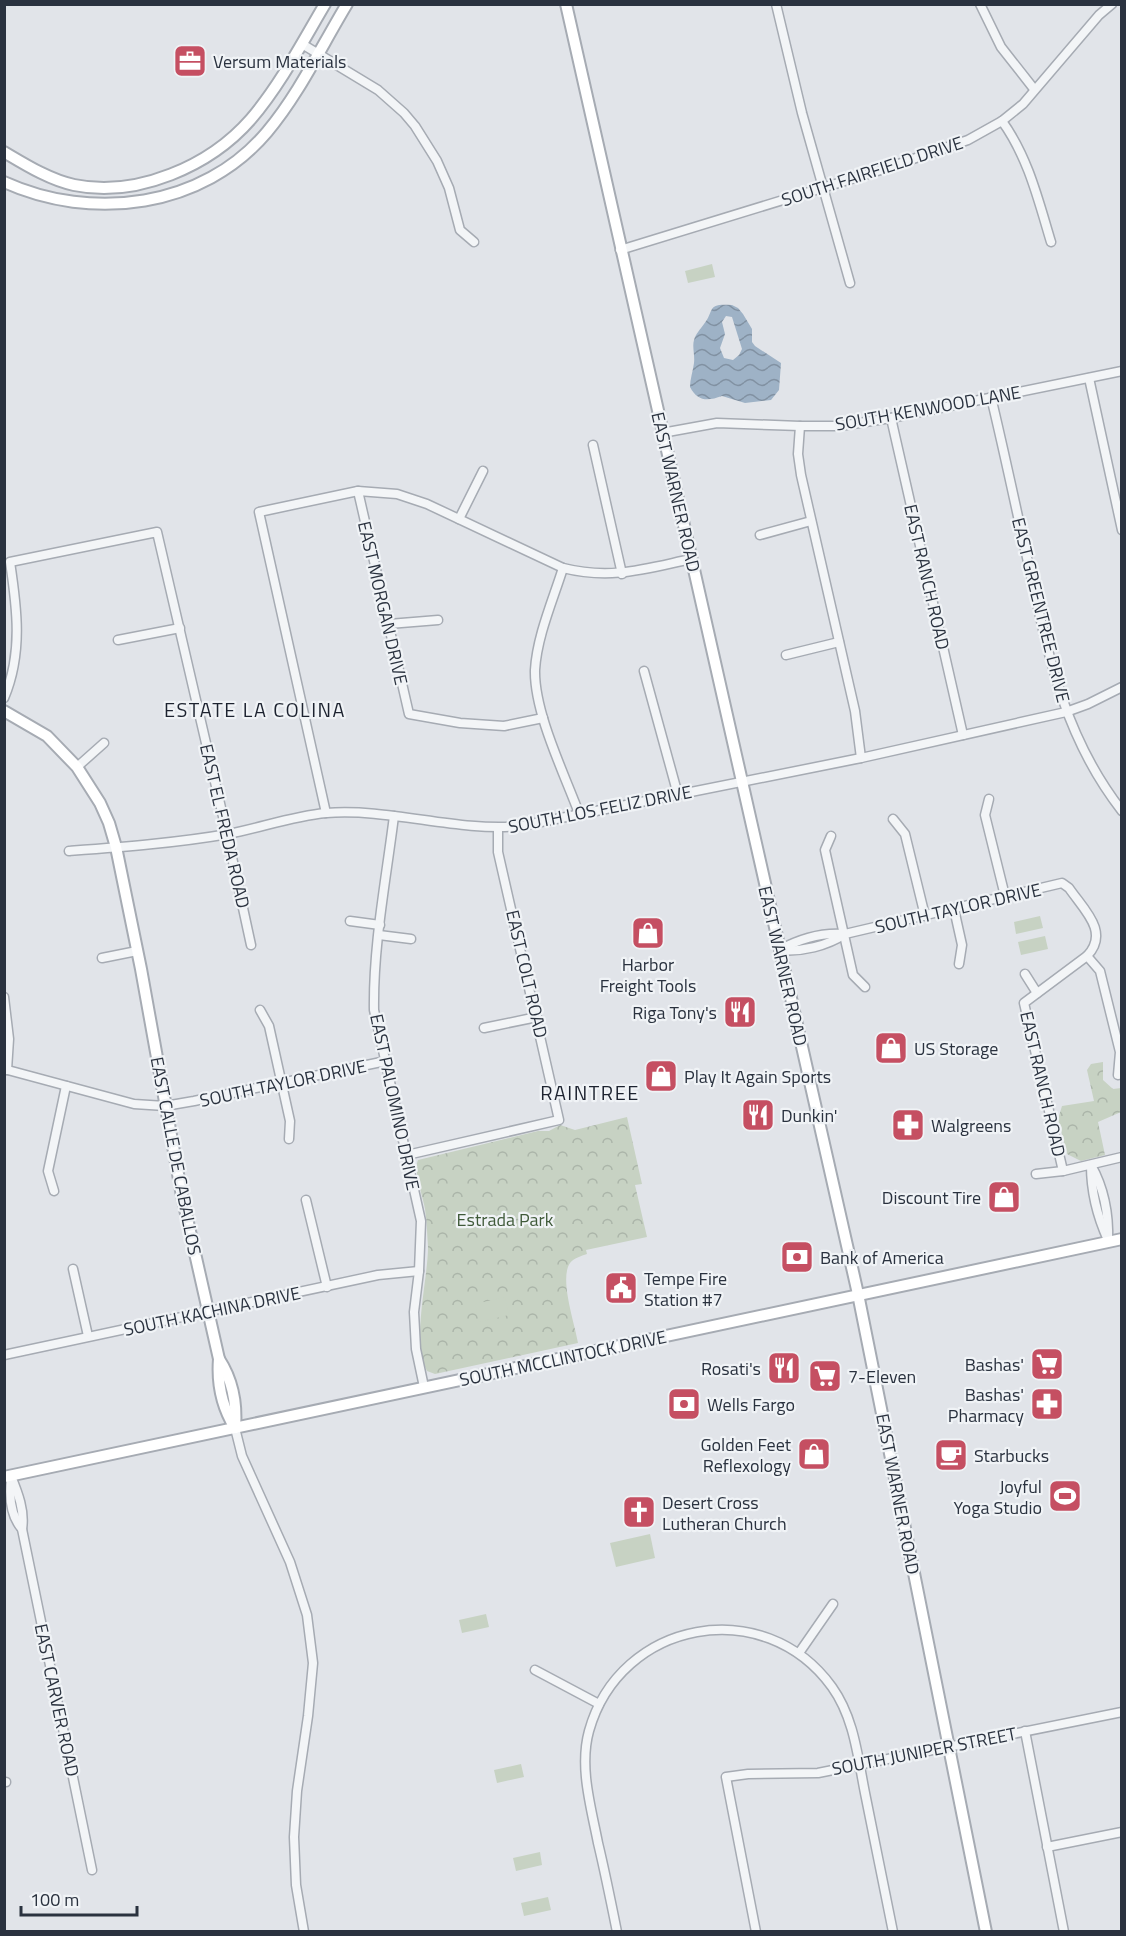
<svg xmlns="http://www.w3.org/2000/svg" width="1126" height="1936" font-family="'Titillium Web',sans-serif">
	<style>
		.park { fill: url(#park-crowns) }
		.pitch { fill: #c7d2c3 }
		.water { fill: url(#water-waves); fill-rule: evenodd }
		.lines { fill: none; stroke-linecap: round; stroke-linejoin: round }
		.street-casing { stroke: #a6abb3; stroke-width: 11 }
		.secondary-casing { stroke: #a6abb3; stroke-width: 14 }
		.street { stroke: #f3f5f7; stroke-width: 8 }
		.secondary { stroke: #fff; stroke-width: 10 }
		.labels { text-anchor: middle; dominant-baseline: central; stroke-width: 4.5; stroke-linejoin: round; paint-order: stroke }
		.poi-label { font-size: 18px; fill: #2a323f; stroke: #f0f3f6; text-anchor: start }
		.street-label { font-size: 18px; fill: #2a323f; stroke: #f0f3f6 }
		.park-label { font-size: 18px; fill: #3f5a39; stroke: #f0f3f6 }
		.neighbourhood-label { font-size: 20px; letter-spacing: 1.5px; fill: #1d2330; stroke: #f0f3f6 }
	</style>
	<defs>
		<pattern id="park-crowns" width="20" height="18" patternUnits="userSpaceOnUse" patternTransform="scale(1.5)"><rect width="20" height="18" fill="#c7d2c3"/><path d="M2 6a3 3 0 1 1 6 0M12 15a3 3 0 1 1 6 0" fill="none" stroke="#abb5a9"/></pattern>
		<pattern id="water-waves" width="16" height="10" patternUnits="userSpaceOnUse" patternTransform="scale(1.5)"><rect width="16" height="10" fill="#9eb2c6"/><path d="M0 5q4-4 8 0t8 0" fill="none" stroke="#8191a2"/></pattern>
	</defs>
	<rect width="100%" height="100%" fill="#e1e4e9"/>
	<g class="park">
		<polygon points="1103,1062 1103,1080 1113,1089 1121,1088 1121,1112 1098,1122 1105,1155 1081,1161 1067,1154 1058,1119 1062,1106 1094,1101 1087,1070 1091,1064"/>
		<path d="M627,1117L642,1184L635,1185L647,1237L586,1250L587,1254C581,1256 574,1258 570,1263C559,1279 575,1324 578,1343L435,1374L427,1371C411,1341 428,1280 428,1247C427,1234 427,1222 425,1209C423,1196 413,1171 418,1160L538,1131H549L560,1125L575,1130Z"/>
	</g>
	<g class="pitch">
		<polygon points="712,264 715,277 688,283 685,271"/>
		<polygon points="1040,916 1043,928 1016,934 1014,922"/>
		<polygon points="1045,936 1048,949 1021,955 1018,942"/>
		<polygon points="505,1297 509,1315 479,1322 475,1304"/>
		<polygon points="650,1534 655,1558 616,1567 610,1543"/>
		<polygon points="486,1614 489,1627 462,1633 459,1620"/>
		<polygon points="521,1764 524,1777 497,1783 494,1770"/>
		<polygon points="540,1852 542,1865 516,1871 513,1858"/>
		<polygon points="548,1897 551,1910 524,1916 521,1903"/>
	</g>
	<path class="water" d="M732,305L738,308L743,314L752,329V342L755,346L781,363L779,390L771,400L745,403L722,396C708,401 698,402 690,387C690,379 693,371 694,363C695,355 692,347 694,340C696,333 700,330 704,324C715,310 706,303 732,305ZM726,316L732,317L742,349L739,355L733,360L724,358L720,348L725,334L722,322Z"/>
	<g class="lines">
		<g class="street-casing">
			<g id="street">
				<polyline points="776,4 802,113 850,283"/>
				<polyline points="980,4 1001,47 1034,89"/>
				<polyline points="302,44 378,90 404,113 415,126 437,161 449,188 460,230 474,242"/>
				<path d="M1002,121C1028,157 1038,199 1051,242"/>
				<polyline points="620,250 884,169 968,140 1002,121 1023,104 1099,15 1112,4"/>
				<polyline points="1089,378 1122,530"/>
				<path d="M991,397C1005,455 1017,513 1030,571C1049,659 1065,738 1122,811"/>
				<polyline points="891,418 963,735"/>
				<polyline points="800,426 798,454 801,475 855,711 861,758"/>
				<polyline points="662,433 717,423 800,426 840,426 891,418 1122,371"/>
				<polyline points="593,445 622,574"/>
				<polyline points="358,491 409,714 460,723 504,726 543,718"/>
				<polyline points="459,519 483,471"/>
				<polyline points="760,535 811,521"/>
				<path d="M563,568C553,600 537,636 535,670C534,713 565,775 580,816"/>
				<polyline points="389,624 438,620"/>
				<polyline points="118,640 180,628"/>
				<polyline points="786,655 839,642"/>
				<polyline points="644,671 678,795"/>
				<path d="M4,698C23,653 17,608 10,562L157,532L225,825L251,945"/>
				<polyline points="77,767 104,743"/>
				<polyline points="989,799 985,815 1005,896"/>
				<path d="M326,813L259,512L358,491L397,494L427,504L563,568C611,580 644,569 691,559"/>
				<path d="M394,816C386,880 373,946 374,1010L421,1221L419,1271L414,1312L416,1349L424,1387"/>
				<polyline points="893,819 905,834 925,916"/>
				<polyline points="831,836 825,850 853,975 865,987"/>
				<path d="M69,851C122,847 176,843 228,834C260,828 293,816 326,813C392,808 455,832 521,826L861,758L1066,712L1088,704L1122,687"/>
				<polyline points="954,909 962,945 959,964"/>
				<polyline points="350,921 380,925"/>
				<polyline points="379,935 411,939"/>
				<path d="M779,950C799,939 822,932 845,934L1062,883L1069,888C1084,910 1110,932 1087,956L1100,971L1120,1052L1118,1075"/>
				<path d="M780,950C802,952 827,946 845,934"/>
				<polyline points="102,958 137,951"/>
				<polyline points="1025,974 1037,993"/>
				<polyline points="4,997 9,1039 7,1070"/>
				<polyline points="260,1010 269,1026 290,1121 289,1139"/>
				<polyline points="484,1028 537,1017"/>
				<polyline points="4,1069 134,1104 165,1106 194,1101 386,1061"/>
				<polyline points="407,1155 559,1120 498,852 498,828"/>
				<path d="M1091,1165C1104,1188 1109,1215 1108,1242"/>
				<path d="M1091,1165C1091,1191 1097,1216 1108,1240"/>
				<polyline points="1063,1171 1024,1003 1087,956"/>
				<polyline points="1036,1174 1063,1171 1122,1157"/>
				<polyline points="54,1191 48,1171 66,1086"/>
				<polyline points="306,1200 327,1287"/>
				<polyline points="73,1269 88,1336"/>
				<polyline points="4,1355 378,1275 419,1271"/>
				<polyline points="235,1428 242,1456 290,1562 307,1615 313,1663 308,1716 297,1791 294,1837 296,1885 304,1932"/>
				<path d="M11,1476C18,1493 25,1511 22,1529L92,1870"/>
				<path d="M11,1479C9,1496 10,1515 22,1529"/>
				<polyline points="799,1653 833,1604"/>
				<polyline points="535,1670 599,1704"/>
				<polyline points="1025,1731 1064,1932"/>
				<polyline points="4,1782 6,1782"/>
				<polyline points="1047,1847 1122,1832"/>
				<path d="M617,1932C611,1902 605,1872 598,1843C591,1807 579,1767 589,1731C620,1620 764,1593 832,1687C855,1719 858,1760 866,1798C875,1843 884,1887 893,1932"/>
				<polyline points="756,1932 726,1777 748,1774 818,1773 1122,1712"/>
			</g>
		</g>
		<g class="secondary-casing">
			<g id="secondary">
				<polyline points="566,4 858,1294 986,1932"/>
				<path d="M4,152C26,165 50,180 74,185C137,198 210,166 251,119C280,85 302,43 325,4"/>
				<path d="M4,182C92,222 203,208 267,132C299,94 321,47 347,4"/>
				<path d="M4,711L47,736L77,767L100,803L109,823L116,847L141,969L182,1196L219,1359C217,1384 222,1407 235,1428"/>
				<path d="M219,1359C232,1379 237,1404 235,1428"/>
				<polyline points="4,1477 1122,1239"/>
			</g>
		</g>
		<use href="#street" class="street"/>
		<use href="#secondary" class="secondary"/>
	</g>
	<defs>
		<g id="office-square" transform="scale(1.725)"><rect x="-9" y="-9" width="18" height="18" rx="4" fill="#c54f62" stroke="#f0f3f6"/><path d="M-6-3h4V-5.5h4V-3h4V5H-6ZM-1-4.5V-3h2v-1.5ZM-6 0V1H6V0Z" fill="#fff"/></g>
		<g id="shop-square" transform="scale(1.725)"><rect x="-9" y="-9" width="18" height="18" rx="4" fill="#c54f62" stroke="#f0f3f6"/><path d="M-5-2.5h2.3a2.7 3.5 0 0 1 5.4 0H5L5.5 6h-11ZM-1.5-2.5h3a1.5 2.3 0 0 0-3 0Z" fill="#fff"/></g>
		<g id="restaurant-square" transform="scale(1.725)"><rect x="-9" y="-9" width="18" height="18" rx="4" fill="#c54f62" stroke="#f0f3f6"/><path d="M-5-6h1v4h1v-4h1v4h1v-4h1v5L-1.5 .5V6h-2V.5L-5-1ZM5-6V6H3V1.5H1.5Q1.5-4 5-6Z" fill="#fff"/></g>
		<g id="pharmacy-square" transform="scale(1.725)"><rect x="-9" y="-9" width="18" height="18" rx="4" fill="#c54f62" stroke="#f0f3f6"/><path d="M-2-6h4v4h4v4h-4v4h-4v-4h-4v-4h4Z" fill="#fff"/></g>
		<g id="bank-square" transform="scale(1.725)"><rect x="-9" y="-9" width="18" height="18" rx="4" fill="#c54f62" stroke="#f0f3f6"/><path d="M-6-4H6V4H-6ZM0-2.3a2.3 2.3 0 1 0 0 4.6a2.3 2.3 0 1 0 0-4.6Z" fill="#fff"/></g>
		<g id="civic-square" transform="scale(1.725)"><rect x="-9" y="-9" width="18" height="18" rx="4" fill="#c54f62" stroke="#f0f3f6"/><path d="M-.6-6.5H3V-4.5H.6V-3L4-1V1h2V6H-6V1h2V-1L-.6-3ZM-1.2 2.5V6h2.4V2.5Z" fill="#fff"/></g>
		<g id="supermarket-square" transform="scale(1.725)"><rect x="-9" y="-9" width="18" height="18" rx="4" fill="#c54f62" stroke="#f0f3f6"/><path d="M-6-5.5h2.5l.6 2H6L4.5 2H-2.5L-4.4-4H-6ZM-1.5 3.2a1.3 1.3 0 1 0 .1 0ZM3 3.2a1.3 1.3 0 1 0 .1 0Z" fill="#fff"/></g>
		<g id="cafe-square" transform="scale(1.725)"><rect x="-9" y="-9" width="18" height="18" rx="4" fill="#c54f62" stroke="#f0f3f6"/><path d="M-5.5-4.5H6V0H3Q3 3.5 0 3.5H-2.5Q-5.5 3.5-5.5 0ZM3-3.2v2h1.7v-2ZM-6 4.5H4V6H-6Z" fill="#fff"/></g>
		<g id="stadium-square" transform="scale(1.725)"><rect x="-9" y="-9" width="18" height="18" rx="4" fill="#c54f62" stroke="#f0f3f6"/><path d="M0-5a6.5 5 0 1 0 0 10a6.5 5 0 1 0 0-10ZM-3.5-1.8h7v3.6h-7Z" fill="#fff"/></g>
		<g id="church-square" transform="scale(1.725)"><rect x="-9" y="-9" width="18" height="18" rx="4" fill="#c54f62" stroke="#f0f3f6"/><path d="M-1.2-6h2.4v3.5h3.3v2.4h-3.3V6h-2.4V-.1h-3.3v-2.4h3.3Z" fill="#fff"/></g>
	</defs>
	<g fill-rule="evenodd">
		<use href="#office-square" x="190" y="61"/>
		<use href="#shop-square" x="648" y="933"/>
		<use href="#restaurant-square" x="740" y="1012"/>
		<use href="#shop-square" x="891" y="1048"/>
		<use href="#shop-square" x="661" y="1076"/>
		<use href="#restaurant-square" x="758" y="1115"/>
		<use href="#pharmacy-square" x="908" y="1125"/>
		<use href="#shop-square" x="1004" y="1197"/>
		<use href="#bank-square" x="797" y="1257"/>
		<use href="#civic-square" x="621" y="1288"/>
		<use href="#supermarket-square" x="1047" y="1364"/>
		<use href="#restaurant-square" x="784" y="1368"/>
		<use href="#supermarket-square" x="825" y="1376"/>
		<use href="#bank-square" x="684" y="1404"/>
		<use href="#pharmacy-square" x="1047" y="1404"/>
		<use href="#shop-square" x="814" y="1454"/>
		<use href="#cafe-square" x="951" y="1455"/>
		<use href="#stadium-square" x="1065" y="1496"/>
		<use href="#church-square" x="639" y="1512"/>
	</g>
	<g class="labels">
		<g class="poi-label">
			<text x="213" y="61">Versum Materials</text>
			<text x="648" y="964" text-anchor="middle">Harbor<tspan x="648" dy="21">Freight Tools</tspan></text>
			<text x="717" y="1012" text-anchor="end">Riga Tony's</text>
			<text x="914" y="1048">US Storage</text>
			<text x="684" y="1076">Play It Again Sports</text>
			<text x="781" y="1115">Dunkin'</text>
			<text x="931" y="1125">Walgreens</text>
			<text x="981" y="1197" text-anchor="end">Discount Tire</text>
			<text x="820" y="1257">Bank of America</text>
			<text x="644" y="1278">Tempe Fire<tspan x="644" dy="21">Station #7</tspan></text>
			<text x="1024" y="1364" text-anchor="end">Bashas'</text>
			<text x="761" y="1368" text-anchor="end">Rosati's</text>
			<text x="848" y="1376">7-Eleven</text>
			<text x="1024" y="1394" text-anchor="end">Bashas'<tspan x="1024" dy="21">Pharmacy</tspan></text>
			<text x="707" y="1404">Wells Fargo</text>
			<text x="791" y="1444" text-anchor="end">Golden Feet<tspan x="791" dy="21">Reflexology</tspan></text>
			<text x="974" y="1455">Starbucks</text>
			<text x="1042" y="1486" text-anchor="end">Joyful<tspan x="1042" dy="21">Yoga Studio</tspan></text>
			<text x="662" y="1502">Desert Cross<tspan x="662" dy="21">Lutheran Church</tspan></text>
		</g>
		<g class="street-label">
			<text transform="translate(872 171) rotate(-18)">SOUTH FAIRFIELD DRIVE</text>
			<text transform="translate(928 408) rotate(-10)">SOUTH KENWOOD LANE</text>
			<text transform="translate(676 492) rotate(77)">EAST WARNER ROAD</text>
			<text transform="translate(927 577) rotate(77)">EAST RANCH ROAD</text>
			<text transform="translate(383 603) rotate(77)">EAST MORGAN DRIVE</text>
			<text transform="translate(1041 610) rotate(76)">EAST GREENTREE DRIVE</text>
			<text transform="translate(600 809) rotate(-11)">SOUTH LOS FELIZ DRIVE</text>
			<text transform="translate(225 826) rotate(77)">EAST EL FREDA ROAD</text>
			<text transform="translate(958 908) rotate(-13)">SOUTH TAYLOR DRIVE</text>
			<text transform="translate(783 966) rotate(77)">EAST WARNER ROAD</text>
			<text transform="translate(527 974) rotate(77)">EAST COLT ROAD</text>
			<text transform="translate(283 1083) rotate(-12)">SOUTH TAYLOR DRIVE</text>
			<text transform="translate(1043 1084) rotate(77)">EAST RANCH ROAD</text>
			<text transform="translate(395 1102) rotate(78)">EAST PALOMINO DRIVE</text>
			<text transform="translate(176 1156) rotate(79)">EAST CALLE DE CABALLOS</text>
			<text transform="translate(212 1311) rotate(-12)">SOUTH KACHINA DRIVE</text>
			<text transform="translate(563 1358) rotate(-12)">SOUTH MCCLINTOCK DRIVE</text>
			<text transform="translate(898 1494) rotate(79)">EAST WARNER ROAD</text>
			<text transform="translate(57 1700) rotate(78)">EAST CARVER ROAD</text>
			<text transform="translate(924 1751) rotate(-11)">SOUTH JUNIPER STREET</text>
		</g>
		<g class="park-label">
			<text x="505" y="1219">Estrada Park</text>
		</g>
		<g class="neighbourhood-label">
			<text x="255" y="709">ESTATE LA COLINA</text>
			<text x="590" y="1092">RAINTREE</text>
		</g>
	</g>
	<rect width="1126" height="1936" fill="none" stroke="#2a323f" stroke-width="12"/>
	<path d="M21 1906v9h116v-9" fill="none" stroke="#2a323f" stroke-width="3"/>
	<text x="30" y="1906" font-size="18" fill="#2a323f" stroke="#f0f3f6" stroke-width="4.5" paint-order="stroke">100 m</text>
</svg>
